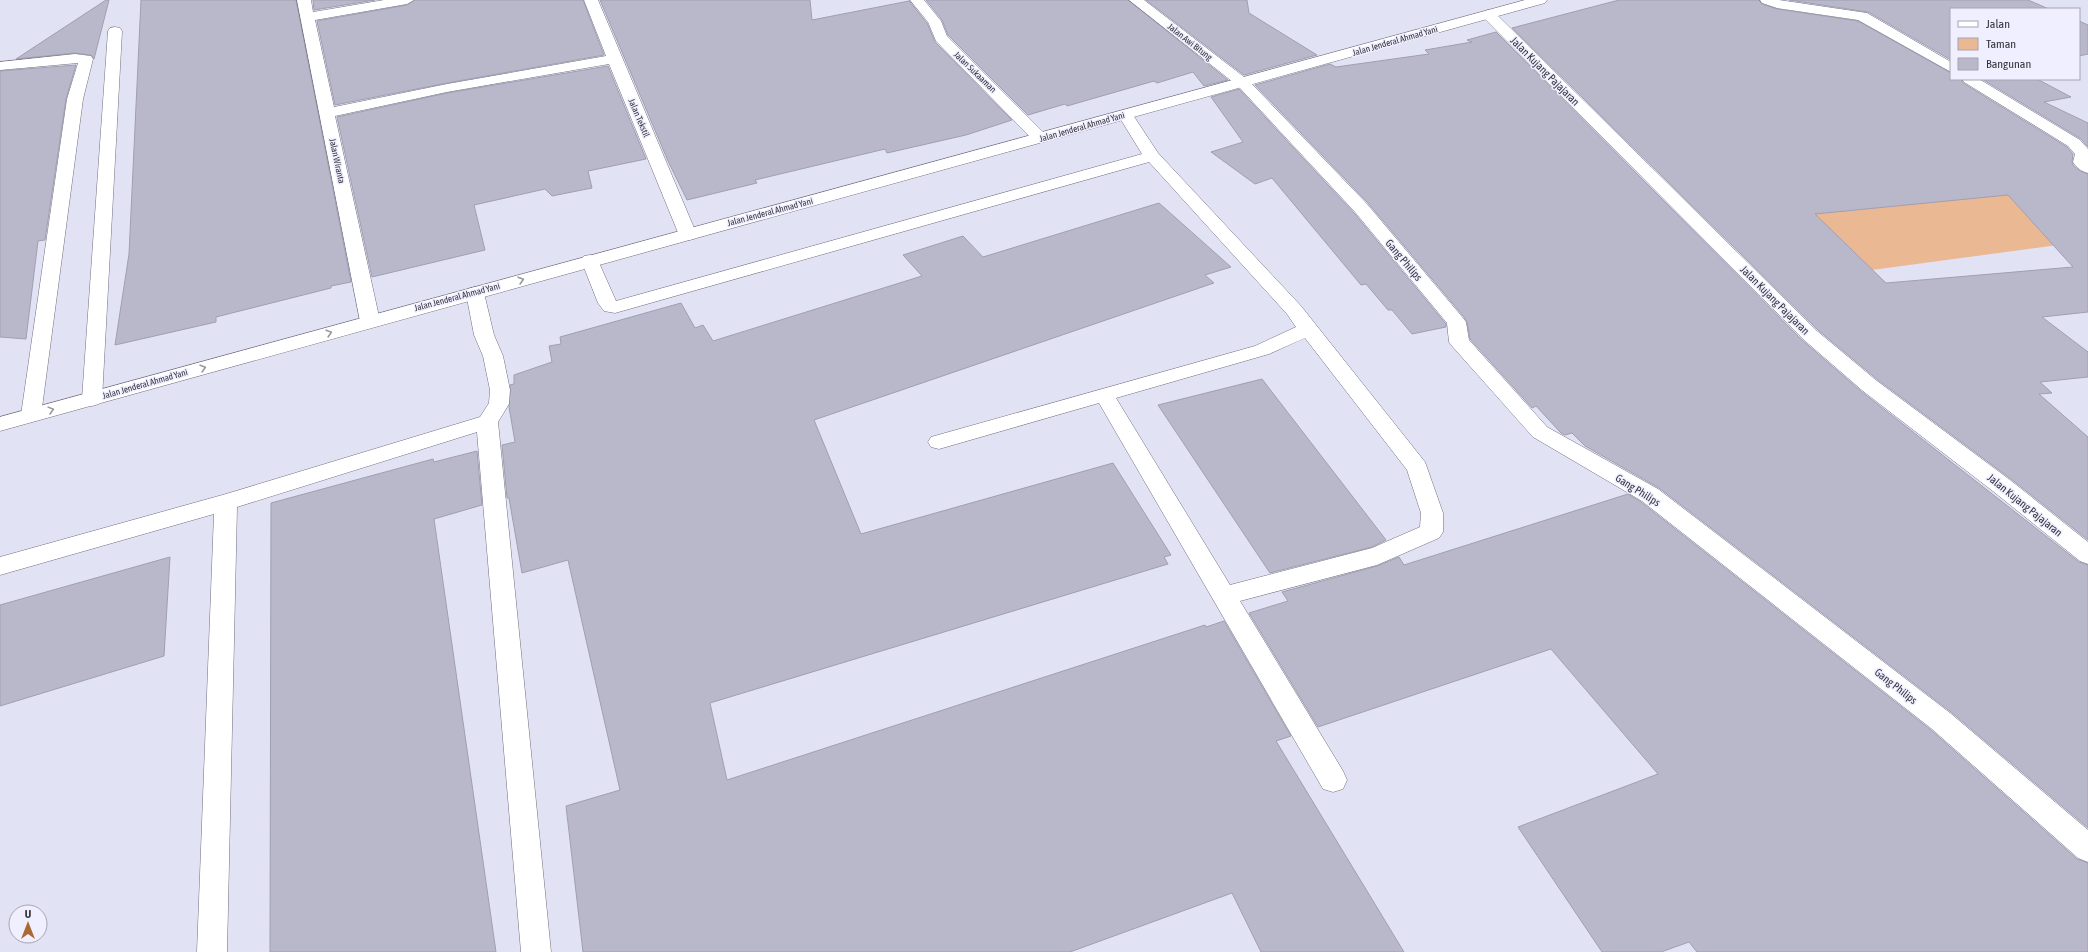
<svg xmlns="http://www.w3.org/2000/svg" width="2088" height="952" font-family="'Asap Condensed',sans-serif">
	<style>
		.green { fill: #eab994 }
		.building { fill: #b9b8ca; stroke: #a09fb1; fill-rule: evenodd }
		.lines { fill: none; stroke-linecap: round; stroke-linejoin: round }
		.minor-casing { stroke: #706f80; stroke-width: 1 }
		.major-casing { stroke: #706f80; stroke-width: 1 }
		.minor { fill: #fff; fill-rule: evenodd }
		.major { fill: #fff; fill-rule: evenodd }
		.oneway { stroke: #9a999d }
		.labels { text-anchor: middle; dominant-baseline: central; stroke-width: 3; stroke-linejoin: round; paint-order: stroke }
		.far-street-label { font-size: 9px; fill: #34333b; stroke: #f0efff }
		.street-label { font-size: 11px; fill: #34333b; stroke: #f0efff }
	</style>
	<rect width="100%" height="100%" fill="#e2e2f5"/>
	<polygon class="green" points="1622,0 1743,0 2088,241 1857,272"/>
	<g class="building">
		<polygon points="106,0 109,0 94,59 91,55 75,53 16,59"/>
		<polygon points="141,0 296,0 351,282 331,286 331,288 216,317 216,322 115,345 129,254"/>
		<polygon points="313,0 375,0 314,10"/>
		<polygon points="415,0 583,0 604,55 447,83 335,105 317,21 407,5"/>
		<polygon points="600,0 810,0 812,20 909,1 927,23 935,42 1012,120 966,135 887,153 885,149 755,180 757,183 687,200 668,161"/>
		<polygon points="926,0 1128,0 1228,80 1204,86 1193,72 1157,83 1154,81 1067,106 1065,104 1028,115 948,35 942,20"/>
		<polygon points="1146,0 1247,0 1249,13 1317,55 1244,75"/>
		<path d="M1619,0H1759L1762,4L1777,9L1858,21L1951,73V79H1961L1963,83L2067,147L2073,154L2072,162L2073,165L2080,171L2088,174V312L2042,317L2088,352V377L2040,382L2052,393L2039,394L2088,437V540L2011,479L1878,380L1818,330L1512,28ZM2008,195L2073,267L1886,283L1815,214Z"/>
		<polygon points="1789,0 2028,0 2049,9 1951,9 1951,60 1868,12"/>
		<polygon points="2079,21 2088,25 2088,54 2079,56"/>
		<polygon points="1496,32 1802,340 1862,392 2079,562 2088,565 2088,828 1951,712 1659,488 1585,446 1572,433 1565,435 1561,433 1536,406 1532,408 1470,339 1467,322 1464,317 1368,203 1255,85 1330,64 1336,67 1429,54 1425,50 1472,42 1467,40"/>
		<polygon points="76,65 66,99 45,240 38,241 26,339 0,337 0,71"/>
		<polygon points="608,66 646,159 588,171 592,188 552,196 545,189 474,205 485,250 372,277 337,117 447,93"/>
		<polygon points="1982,79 2037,79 2071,97 2044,102 2088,123 2088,147 2081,139"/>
		<polygon points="1239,89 1354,213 1446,324 1446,327 1412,334 1392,310 1388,310 1366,284 1361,285 1272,178 1255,184 1211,152 1243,142 1211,97"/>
		<polygon points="1159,203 1231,267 1205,275 1214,283 814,420 861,534 1113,463 1171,555 1164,557 1168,564 710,703 727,780 1205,625 1206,627 1224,621 1291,736 1276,741 1404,952 1261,952 1232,893 1070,952 583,952 566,806 620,790 568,560 522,573 509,498 507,498 502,445 515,442 509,407 510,385 514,384 514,375 552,362 549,346 561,344 560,337 681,303 695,328 703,325 713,341 922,276 903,255 963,236 983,257"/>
		<polygon points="1262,379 1386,540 1372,547 1270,573 1158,405"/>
		<polygon points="477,451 482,505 434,519 496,952 270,952 271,503 433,459 434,462"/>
		<polygon points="1628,494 1641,502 1931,730 2077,859 2088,863 2088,952 1697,952 1689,942 1661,952 1602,952 1518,827 1658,774 1551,649 1318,727 1249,613 1288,601 1282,592 1377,566 1399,557 1404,565"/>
		<polygon points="170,557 164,656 0,706 0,605"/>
	</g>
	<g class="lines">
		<g class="minor-casing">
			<g id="minor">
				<polygon points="297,0 311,0 313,12 384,0 414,0 407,4 315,20 334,107 447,84 606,56 584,0 598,0 697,235 694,239 688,240 682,239 679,235 609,64 447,92 335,116 380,321 377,325 370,327 363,325 360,321"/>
				<polygon points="910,0 924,0 941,21 947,36 1046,135 1048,138 1046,141 1034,141 936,41 928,22"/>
				<polygon points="1129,0 1144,0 1248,80 1367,204 1463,318 1466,322 1469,340 1547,427 1658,489 1950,713 2088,830 2088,862 2078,858 1932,729 1642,501 1533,437 1452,346 1449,342 1447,323 1355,212 1238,86"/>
				<polygon points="1760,0 1779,0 1867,13 1951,62 1951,72 1858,20 1777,8 1762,3"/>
				<polygon points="1488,10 1493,11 1817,331 1877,381 2010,480 2088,542 2088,564 2080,561 1994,492 1863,391 1803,339 1483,17 1481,14"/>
				<polygon points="115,27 120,28 122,31 102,399 99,404 92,406 85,404 82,399 108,31 110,28"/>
				<polygon points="75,54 91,56 93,59 83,99 41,415 38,420 31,422 24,420 21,415 67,99 78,63 0,70 0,62"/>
				<path d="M1962,79H1979L2080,140L2088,149V173C2081,171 2077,168 2073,162L2075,154L2068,146L1964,82Z"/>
				<path d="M1126,110L1131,112L1158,153L1301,306L1425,462L1443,513V532L1439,538L1377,565L1240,601L1343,771L1347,780L1343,789L1333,792L1323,789L1099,403L939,449L931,447L928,442L931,437L1255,346L1296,327L1287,314L1149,162L615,313L604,311L598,303L581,260L584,256L590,255L596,256L616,301L1142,154L1118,115L1121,112ZM1305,338L1407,470L1421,513L1420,527L1372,548L1230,585L1116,398L1269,354Z"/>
				<polygon points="475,287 482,289 484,293 494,335 503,356 510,390 509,404 498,422 551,952 521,952 477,432 237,507 227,952 197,952 214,514 0,575 0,557 226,494 480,417 489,403 490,390 483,356 474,335 466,293 468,289"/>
			</g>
		</g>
		<g class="major-casing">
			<polygon id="major" points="1525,0 1547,0 1545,3 0,431 0,417"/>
		</g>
		<use href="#minor" class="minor"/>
		<use href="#major" class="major"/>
	</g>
	<defs><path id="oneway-chevron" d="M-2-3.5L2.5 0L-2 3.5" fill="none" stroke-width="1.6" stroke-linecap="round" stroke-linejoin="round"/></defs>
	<g class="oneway">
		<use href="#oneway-chevron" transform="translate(521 280) rotate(-16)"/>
		<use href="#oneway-chevron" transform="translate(329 333) rotate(-16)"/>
		<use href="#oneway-chevron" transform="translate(203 368) rotate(-16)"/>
		<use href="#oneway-chevron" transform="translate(51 410) rotate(-15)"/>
	</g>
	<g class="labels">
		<g class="far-street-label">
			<text transform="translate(1395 41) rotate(-16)">Jalan Jenderal Ahmad Yani</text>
			<text transform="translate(1190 42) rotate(38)">Jalan Awi Bitung</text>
			<text transform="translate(975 72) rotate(44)">Jalan Sukaaman</text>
			<text transform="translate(639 118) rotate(67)">Jalan Tekstil</text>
			<text transform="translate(1082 127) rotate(-16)">Jalan Jenderal Ahmad Yani</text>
			<text transform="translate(337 161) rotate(78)">Jalan Wiranta</text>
			<text transform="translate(770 212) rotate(-15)">Jalan Jenderal Ahmad Yani</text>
			<text transform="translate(457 297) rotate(-15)">Jalan Jenderal Ahmad Yani</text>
			<text transform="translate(145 384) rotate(-16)">Jalan Jenderal Ahmad Yani</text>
		</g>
		<g class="street-label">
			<text transform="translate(1545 71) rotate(45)">Jalan Kujang Pajajaran</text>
			<text transform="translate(1404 260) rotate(50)">Gang Philips</text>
			<text transform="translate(1775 300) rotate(45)">Jalan Kujang Pajajaran</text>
			<text transform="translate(1638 490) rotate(32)">Gang Philips</text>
			<text transform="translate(2025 505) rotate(39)">Jalan Kujang Pajajaran</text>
			<text transform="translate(1896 686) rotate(38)">Gang Philips</text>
		</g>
	</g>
	<rect x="1950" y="8" width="130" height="72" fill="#f0efff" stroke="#a5a4b1"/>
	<rect x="1958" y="21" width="20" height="6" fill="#ffffff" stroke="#a5a4b1"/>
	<text x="1986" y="28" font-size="12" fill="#34333b">Jalan</text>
	<rect x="1958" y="38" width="20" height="12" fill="#eab994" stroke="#a5a4b1"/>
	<text x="1986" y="48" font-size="12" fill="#34333b">Taman</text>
	<rect x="1958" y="58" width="20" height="12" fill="#b9b8ca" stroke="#a5a4b1"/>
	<text x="1986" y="68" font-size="12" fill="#34333b">Bangunan</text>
	<g transform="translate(28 924)"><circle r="19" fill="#f0efff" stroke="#a5a4b1"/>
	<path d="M0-3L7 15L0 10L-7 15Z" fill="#aa6933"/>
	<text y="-6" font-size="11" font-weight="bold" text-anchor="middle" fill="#34333b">U</text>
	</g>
</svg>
